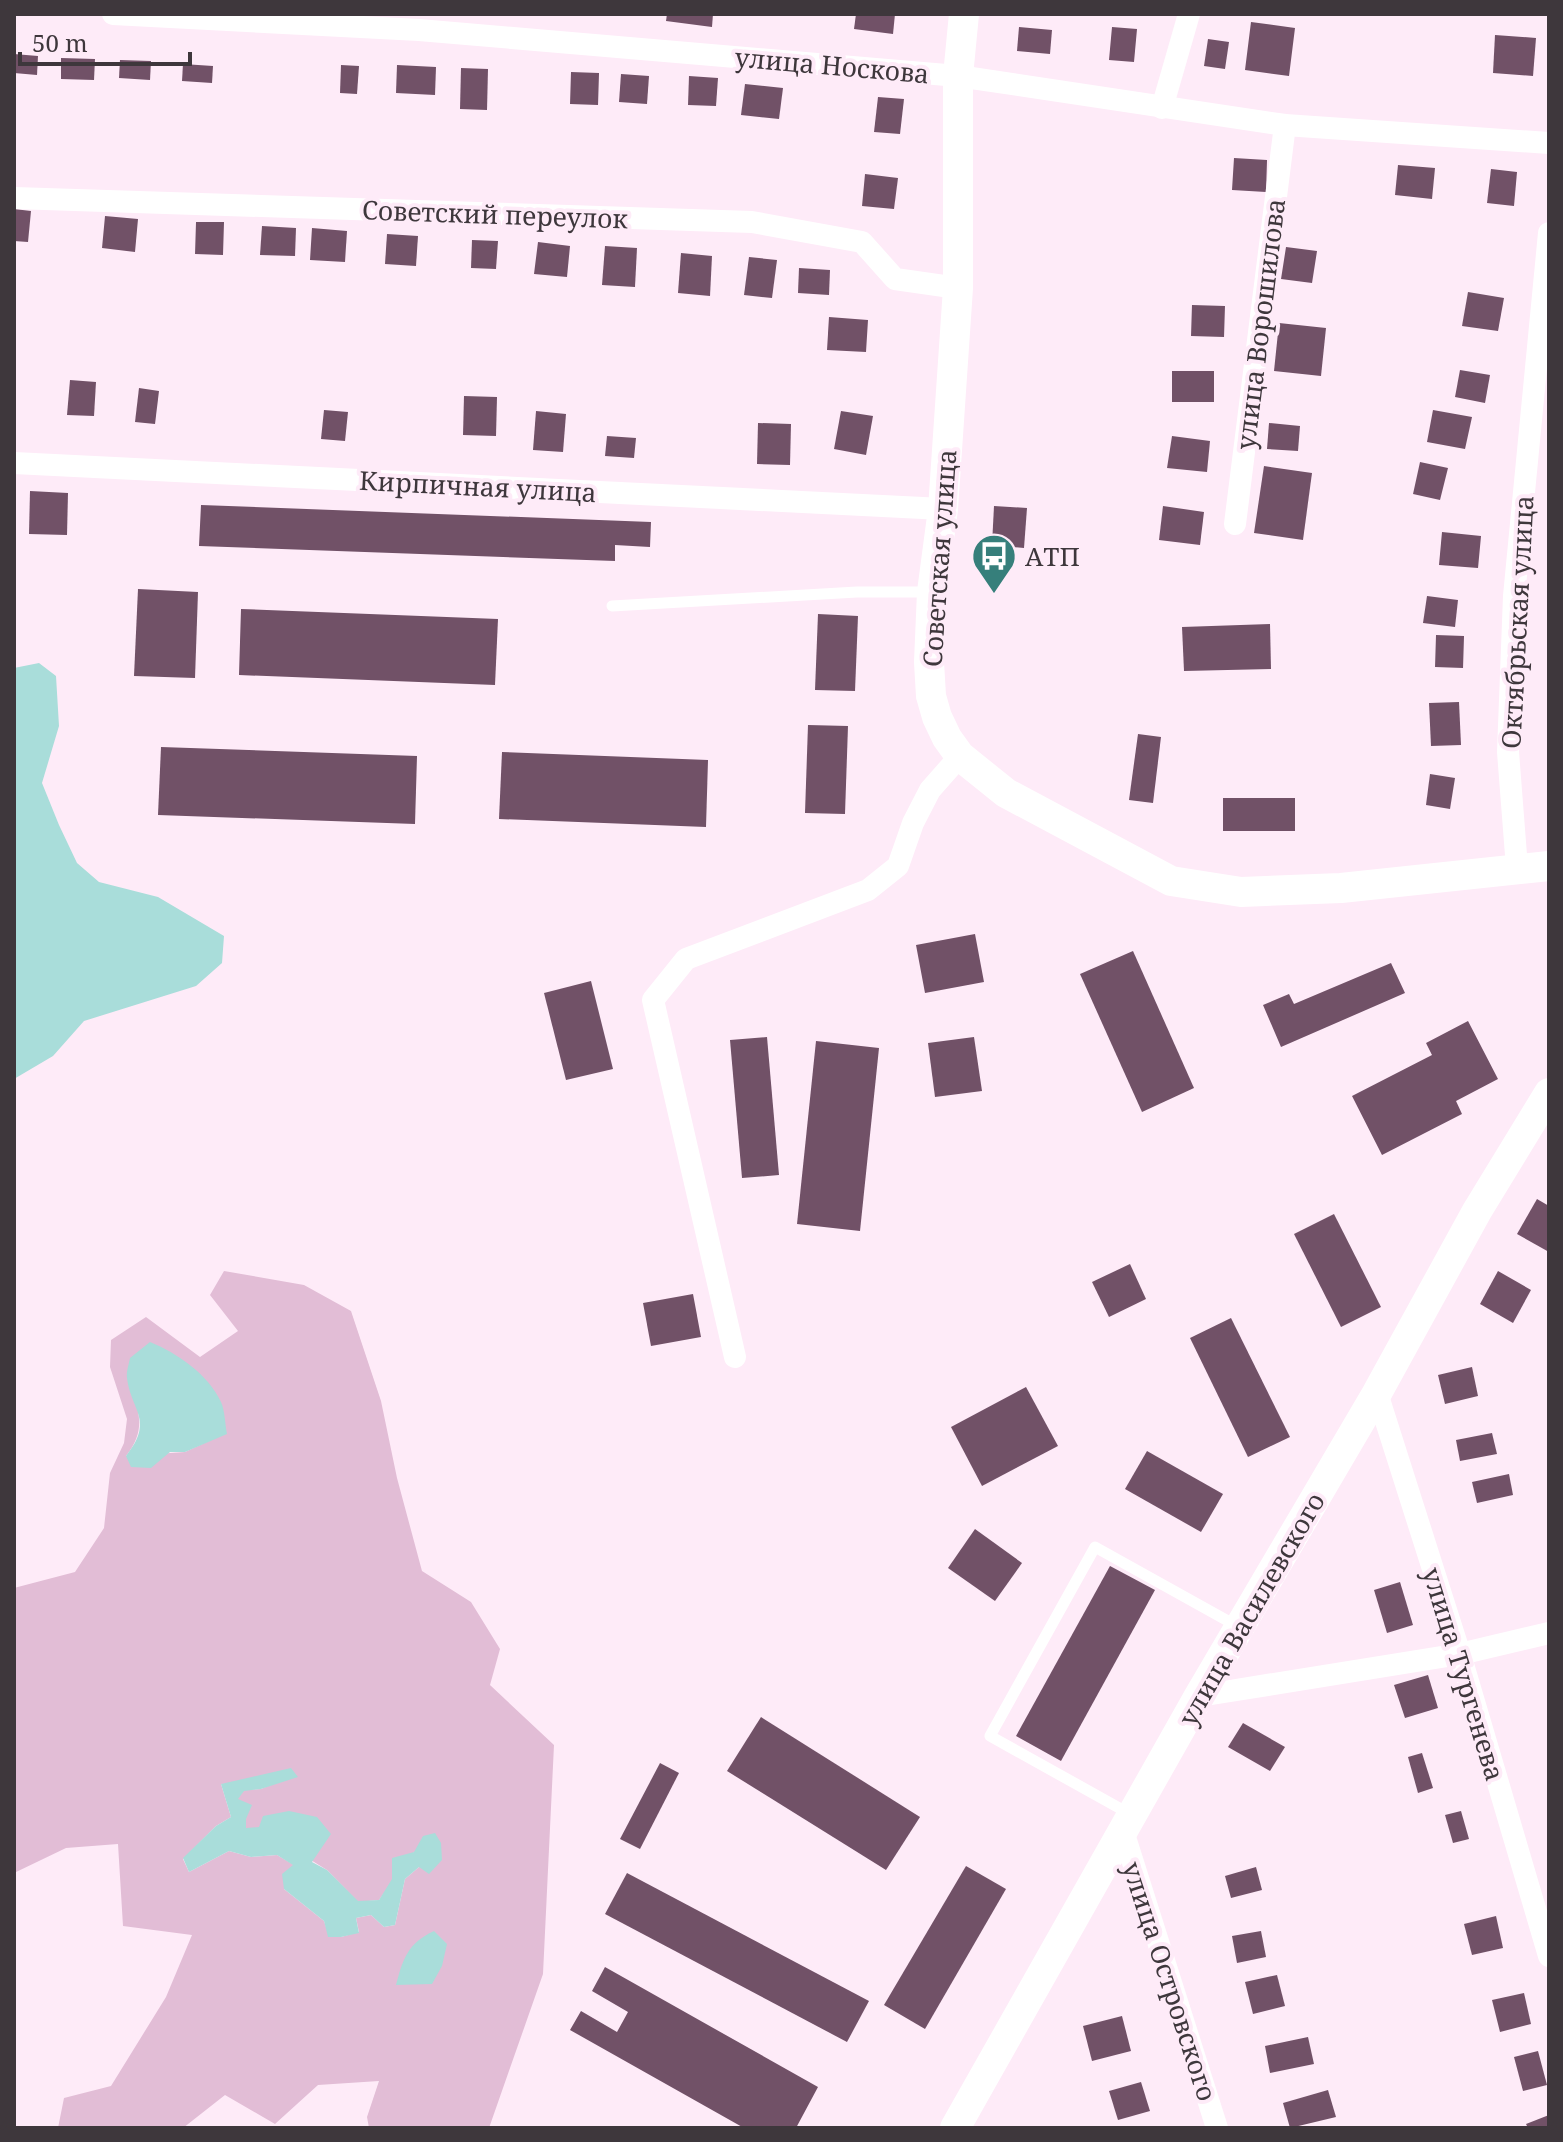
<svg xmlns="http://www.w3.org/2000/svg" width="1563" height="2142" font-family="'Noto Serif',serif">
	<style>
		.green { fill: #e2bdd6; fill-rule: evenodd }
		.water { fill: #a9ddda }
		.building { fill: #715167 }
		.lines { fill: none; stroke-linecap: round; stroke-linejoin: round }
		.lane { stroke: #fff; stroke-width: 11 }
		.street { stroke: #fff; stroke-width: 22 }
		.secondary { stroke: #fff; stroke-width: 30 }
		.labels { text-anchor: middle; dominant-baseline: central; stroke-width: 8; stroke-linejoin: round; paint-order: stroke }
		.street-label { font-size: 26px; fill: #3e373c; stroke: #feebf8 }
		.poi-label { font-size: 26px; fill: #3e373c; stroke: #feebf8; text-anchor: start }
	</style>
	<rect width="100%" height="100%" fill="#feebf8"/>
	<path class="green" d="M224,1271L304,1285L351,1311L381,1401L397,1478L422,1571L471,1602L500,1649L490,1685L554,1745L543,1974L489,2128H369L367,2117L379,2081L318,2085L275,2124L225,2095L183,2128H58L64,2098L111,2086L166,1997L192,1935L123,1926L118,1844L66,1848L14,1873V1588L75,1572L104,1528L110,1473L124,1443L127,1419L110,1367L111,1340L146,1317L200,1357L238,1331L210,1295ZM127,1376L226,1433L185,1452L126,1456C149,1427 137,1407 127,1376ZM278,1782L261,1789L244,1790L237,1799L246,1819V1829L259,1828L327,1870L358,1902L379,1900L414,1852L419,1867L405,1879L395,1925L384,1927L371,1915L356,1918L359,1932L341,1937L329,1936L324,1921L284,1889L294,1865L277,1855L251,1857L229,1851L189,1872L183,1859L216,1826L231,1817L221,1784Z"/>
	<g class="water">
		<polygon points="39,663 56,676 59,726 42,783 59,825 77,863 99,882 158,897 224,936 222,963 196,986 84,1021 53,1056 14,1079 14,668"/>
		<path d="M150,1342C177,1353 208,1374 221,1402C225,1411 225,1424 227,1434L185,1452H170L151,1468L131,1467L126,1456C155,1420 131,1411 127,1378C126,1372 129,1364 130,1358Z"/>
		<polygon points="291,1768 298,1777 261,1789 244,1791 238,1799 252,1805 246,1819 246,1828 259,1827 263,1816 289,1811 317,1817 331,1834 312,1862 327,1870 358,1901 379,1900 392,1879 392,1858 414,1852 423,1836 435,1833 441,1843 442,1860 429,1874 419,1867 405,1879 395,1925 384,1927 371,1915 356,1918 359,1933 341,1937 328,1937 324,1921 284,1889 282,1874 293,1865 277,1855 251,1857 229,1851 189,1872 183,1858 216,1826 231,1817 221,1784"/>
		<path d="M434,1931L447,1944L442,1966L432,1984L396,1985C403,1958 408,1943 434,1931Z"/>
	</g>
	<g class="building">
		<polygon points="667,14 713,14 712,27 666,21"/>
		<polygon points="856,14 895,14 893,34 854,29"/>
		<polygon points="1251,22 1295,28 1289,76 1245,70"/>
		<polygon points="1019,27 1052,30 1050,54 1017,51"/>
		<polygon points="1112,27 1137,29 1134,62 1109,60"/>
		<polygon points="1495,35 1536,38 1533,76 1493,73"/>
		<polygon points="1208,39 1229,42 1225,69 1204,66"/>
		<polygon points="14,54 38,56 37,75 14,73"/>
		<polygon points="61,58 95,59 94,80 61,79"/>
		<polygon points="120,60 151,61 150,80 119,78"/>
		<polygon points="183,64 213,66 212,83 182,81"/>
		<polygon points="341,65 359,66 357,94 340,93"/>
		<polygon points="397,65 436,67 435,95 396,93"/>
		<polygon points="461,68 488,69 487,110 460,109"/>
		<polygon points="571,72 599,73 598,105 570,104"/>
		<polygon points="621,74 649,76 647,104 619,102"/>
		<polygon points="689,76 718,78 716,106 688,105"/>
		<polygon points="745,84 783,88 779,119 741,115"/>
		<polygon points="878,97 904,99 900,134 874,132"/>
		<polygon points="1234,158 1267,160 1266,192 1232,190"/>
		<polygon points="1398,165 1435,168 1432,199 1395,195"/>
		<polygon points="1491,169 1517,172 1514,206 1487,203"/>
		<polygon points="865,174 898,178 894,209 862,206"/>
		<polygon points="14,209 31,211 28,242 14,241"/>
		<polygon points="105,216 138,219 135,252 102,248"/>
		<polygon points="196,222 224,222 223,255 195,254"/>
		<polygon points="262,226 296,228 295,256 260,255"/>
		<polygon points="312,228 347,231 345,262 310,260"/>
		<polygon points="387,234 418,236 416,266 385,264"/>
		<polygon points="472,240 498,241 496,269 471,268"/>
		<polygon points="538,242 570,246 567,277 534,274"/>
		<polygon points="605,246 637,248 635,287 602,285"/>
		<polygon points="1286,247 1317,251 1312,283 1281,279"/>
		<polygon points="681,253 712,256 710,296 678,293"/>
		<polygon points="749,257 777,260 772,298 744,295"/>
		<polygon points="799,268 830,270 829,295 798,293"/>
		<polygon points="1468,292 1504,298 1498,331 1462,326"/>
		<polygon points="1192,305 1225,306 1224,337 1191,336"/>
		<polygon points="829,317 868,320 866,352 827,350"/>
		<polygon points="1279,323 1326,328 1321,376 1274,371"/>
		<polygon points="1460,370 1490,375 1485,403 1455,397"/>
		<rect x="1172" y="371" width="42" height="31"/>
		<polygon points="70,380 96,382 94,416 67,415"/>
		<polygon points="139,388 159,391 155,424 135,422"/>
		<polygon points="464,396 497,397 496,436 463,435"/>
		<polygon points="324,410 348,412 345,441 321,439"/>
		<polygon points="1433,410 1472,417 1465,449 1427,442"/>
		<polygon points="536,411 566,414 563,452 533,450"/>
		<polygon points="841,411 873,416 866,455 834,449"/>
		<polygon points="758,423 791,424 790,465 757,464"/>
		<polygon points="1269,423 1300,426 1298,451 1267,449"/>
		<polygon points="607,436 636,438 634,458 605,456"/>
		<polygon points="1172,436 1210,441 1207,472 1167,468"/>
		<polygon points="1420,462 1448,468 1440,500 1413,494"/>
		<polygon points="1264,466 1312,473 1303,540 1254,533"/>
		<polygon points="30,491 68,493 67,535 29,534"/>
		<polygon points="201,505 651,522 650,547 615,545 615,561 199,546"/>
		<polygon points="994,506 1027,508 1024,548 992,545"/>
		<polygon points="1163,506 1204,512 1200,545 1159,540"/>
		<polygon points="1442,532 1481,536 1478,568 1439,565"/>
		<polygon points="138,589 198,592 195,678 134,676"/>
		<polygon points="1427,596 1458,600 1455,627 1423,623"/>
		<polygon points="241,609 498,619 495,685 239,675"/>
		<polygon points="818,614 858,616 855,691 815,690"/>
		<polygon points="1270,624 1271,669 1184,671 1182,627"/>
		<polygon points="1436,635 1464,636 1463,668 1435,667"/>
		<polygon points="1459,702 1461,745 1431,746 1429,703"/>
		<polygon points="808,725 848,726 845,814 805,813"/>
		<polygon points="1138,734 1161,737 1153,803 1129,800"/>
		<polygon points="161,747 417,756 415,824 158,815"/>
		<polygon points="502,752 708,760 706,827 499,819"/>
		<polygon points="1430,774 1455,778 1450,809 1426,805"/>
		<rect x="1223" y="798" width="72" height="33"/>
		<polygon points="975,934 984,982 925,993 916,945"/>
		<polygon points="1133,951 1194,1088 1142,1112 1080,974"/>
		<polygon points="1391,963 1405,993 1281,1047 1263,1005 1289,994 1294,1004"/>
		<polygon points="591,981 613,1069 566,1080 544,993"/>
		<polygon points="1468,1021 1498,1079 1456,1101 1462,1114 1382,1155 1352,1096 1432,1055 1426,1043"/>
		<polygon points="767,1037 779,1175 742,1178 730,1040"/>
		<polygon points="974,1037 982,1091 935,1097 928,1043"/>
		<polygon points="816,1041 879,1048 860,1231 797,1224"/>
		<polygon points="1537,1199 1549,1206 1549,1252 1517,1234"/>
		<polygon points="1334,1214 1381,1307 1341,1327 1294,1234"/>
		<polygon points="1130,1264 1146,1299 1109,1317 1092,1282"/>
		<polygon points="1498,1271 1531,1290 1513,1323 1480,1304"/>
		<polygon points="693,1294 701,1337 651,1346 643,1303"/>
		<polygon points="1231,1318 1290,1437 1248,1457 1190,1338"/>
		<polygon points="1472,1367 1478,1396 1445,1404 1438,1375"/>
		<polygon points="1026,1387 1058,1446 982,1486 951,1427"/>
		<polygon points="1492,1433 1497,1454 1460,1461 1456,1440"/>
		<polygon points="1147,1451 1223,1494 1201,1532 1125,1489"/>
		<polygon points="1509,1474 1513,1495 1477,1503 1472,1482"/>
		<polygon points="975,1529 1022,1563 995,1601 948,1568"/>
		<polygon points="1110,1566 1155,1590 1061,1761 1016,1736"/>
		<polygon points="1400,1582 1413,1625 1387,1633 1374,1590"/>
		<polygon points="1428,1675 1438,1708 1405,1718 1394,1685"/>
		<polygon points="761,1717 920,1817 886,1870 727,1771"/>
		<polygon points="1243,1723 1285,1747 1270,1771 1228,1747"/>
		<polygon points="1422,1753 1433,1788 1418,1793 1408,1757"/>
		<polygon points="660,1763 679,1773 640,1849 620,1839"/>
		<polygon points="1461,1811 1469,1839 1453,1843 1445,1815"/>
		<polygon points="966,1866 1006,1889 925,2029 884,2005"/>
		<polygon points="1256,1867 1262,1890 1231,1898 1225,1876"/>
		<polygon points="627,1873 869,2001 847,2042 605,1914"/>
		<polygon points="1496,1916 1503,1948 1472,1955 1464,1924"/>
		<polygon points="1261,1931 1266,1957 1237,1963 1232,1936"/>
		<polygon points="605,1967 818,2087 796,2128 744,2128 570,2030 581,2011 617,2032 628,2012 592,1991"/>
		<polygon points="1277,1975 1285,2006 1253,2014 1245,1982"/>
		<polygon points="1524,1993 1531,2024 1500,2032 1492,2000"/>
		<polygon points="1122,2016 1131,2051 1092,2061 1083,2026"/>
		<polygon points="1308,2037 1314,2064 1270,2073 1265,2046"/>
		<polygon points="1538,2051 1547,2085 1523,2091 1514,2057"/>
		<polygon points="1141,2082 1150,2111 1118,2120 1109,2091"/>
		<polygon points="1328,2090 1336,2117 1290,2128 1283,2103"/>
		<polygon points="1549,2115 1549,2128 1528,2128 1526,2124"/>
	</g>
	<g class="lines">
		<g class="lane">
			<polyline points="612,606 857,592 932,592"/>
			<polyline points="1130,1814 990,1736 1095,1547 1237,1626"/>
		</g>
		<g class="street">
			<polyline points="113,14 419,30 958,76 1285,125 1549,143"/>
			<polyline points="1162,108 1189,14"/>
			<polyline points="14,198 752,222 862,242 895,279 958,288"/>
			<polyline points="14,463 943,509"/>
			<polyline points="1235,524 1285,125"/>
			<polyline points="1517,868 1508,752 1514,596 1549,233"/>
			<polyline points="735,1357 653,1000 686,959 868,890 898,866 913,823 930,790 960,756"/>
			<polyline points="1377,1393 1460,1654 1549,1956"/>
			<polyline points="1199,1696 1460,1654 1549,1633"/>
			<polyline points="1124,1834 1217,2128"/>
		</g>
		<g class="secondary">
			<polyline points="964,14 958,76 958,288 943,509 932,592 929,662 931,696 937,717 947,738 960,756 1006,793 1171,881 1241,892 1341,888 1549,866"/>
			<polyline points="955,2128 1199,1696 1377,1393 1477,1211 1549,1093"/>
		</g>
	</g>
	<defs>
		<g id="bus-pin" transform="scale(2.3)"><path d="M0 17L-7.5 6A9.5 9.5 0 1 1 7.5 6Z" fill="#367f7b" stroke="#feebf8"/><path d="M-5-6H5V4H4V6H2V4H-2V6H-4V4H-5ZM-3.5-4V0h7V-4ZM-3.5 1.2v1.5H-2V1.2ZM2 1.2v1.5H3.5V1.2Z" fill="#fff"/></g>
	</defs>
	<g fill-rule="evenodd">
		<use href="#bus-pin" x="994" y="556"/>
	</g>
	<g class="labels">
		<g class="street-label">
			<text transform="translate(832 65) rotate(5)">улица Носкова</text>
			<text transform="translate(495 214) rotate(2)">Советский переулок</text>
			<text transform="translate(1260 324) rotate(-83)">улица Ворошилова</text>
			<text transform="translate(478 486) rotate(3)">Кирпичная улица</text>
			<text transform="translate(939 558) rotate(-86)">Советская улица</text>
			<text transform="translate(1517 622) rotate(-87)">Октябрьская улица</text>
			<text transform="translate(1251 1609) rotate(-60)">улица Василевского</text>
			<text transform="translate(1464 1674) rotate(73)">улица Тургенева</text>
			<text transform="translate(1170 1981) rotate(72)">улица Островского</text>
		</g>
		<g class="poi-label">
			<text x="1025" y="556">АТП</text>
		</g>
	</g>
	<rect width="1563" height="2142" fill="none" stroke="#3e373c" stroke-width="32"/>
	<path d="M20 52v12h170v-12" fill="none" stroke="#3e373c" stroke-width="4"/>
	<text x="32" y="52" font-size="24" fill="#3e373c" stroke="#feebf8" stroke-width="6" paint-order="stroke">50 m</text>
</svg>
